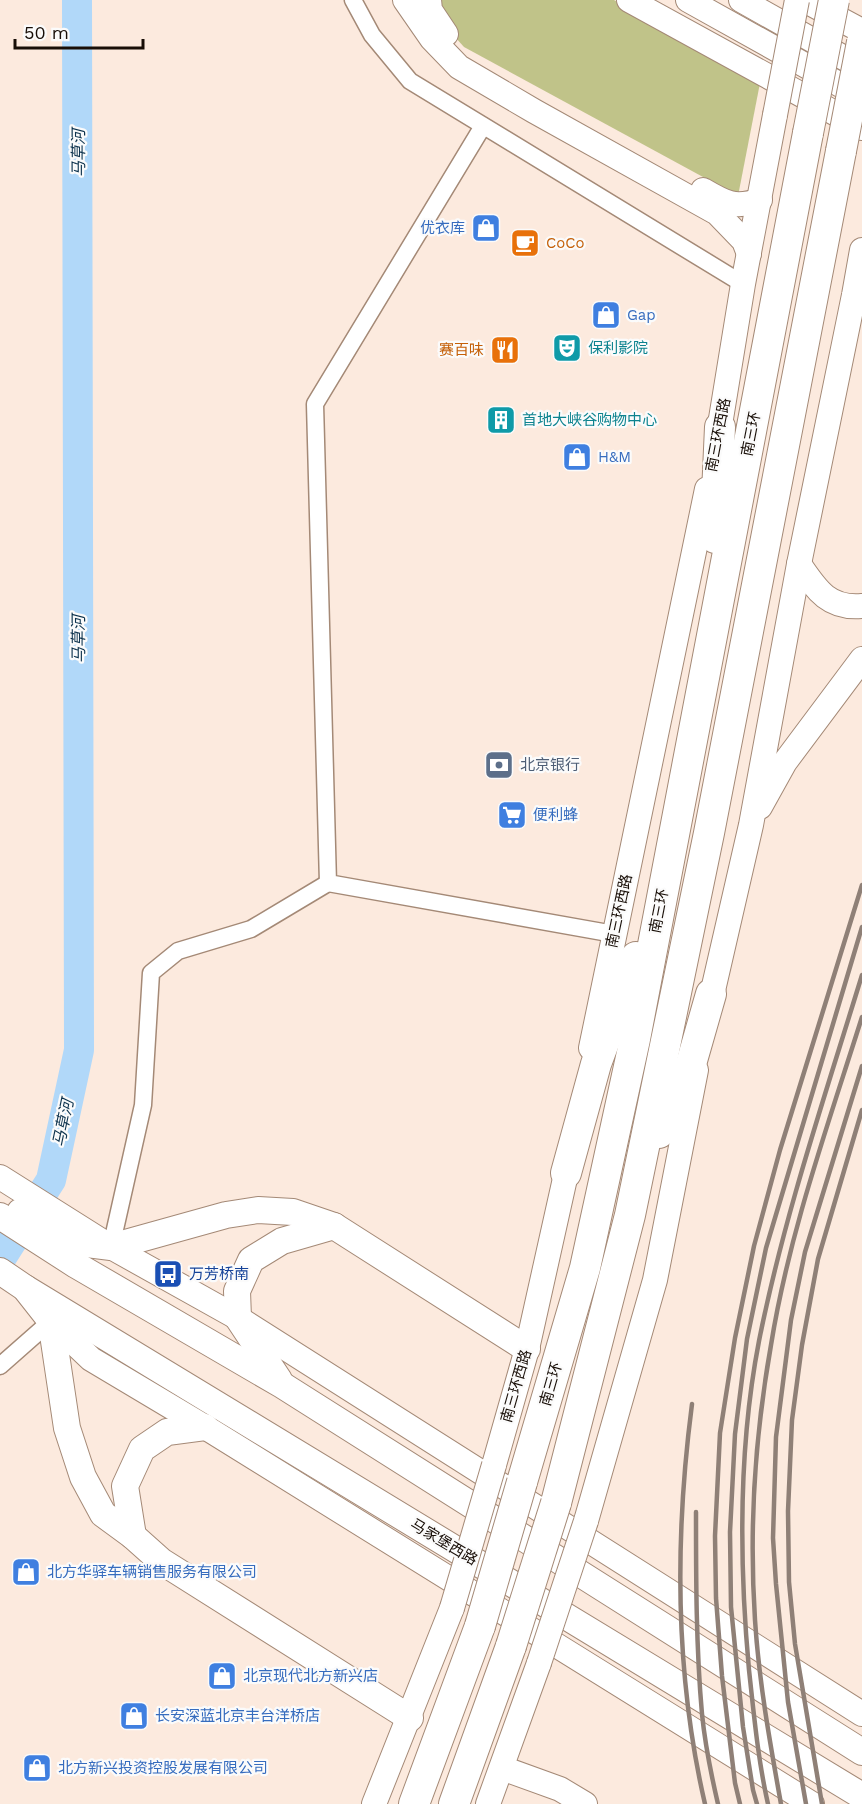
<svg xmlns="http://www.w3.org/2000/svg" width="862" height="1804" font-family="'Work Sans','Noto Sans SC',sans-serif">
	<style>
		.forest { fill: #c0c389 }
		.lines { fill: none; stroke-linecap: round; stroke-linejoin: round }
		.river { stroke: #b1d8f9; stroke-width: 30 }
		.street-casing { stroke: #a48976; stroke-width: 19 }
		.secondary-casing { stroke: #a48976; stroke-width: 26 }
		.primary-casing { stroke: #a48976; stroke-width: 28 }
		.highway-casing { stroke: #a48976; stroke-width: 32 }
		.street { stroke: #fff; stroke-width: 16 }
		.secondary { stroke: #fff; stroke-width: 24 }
		.primary { stroke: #fff; stroke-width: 26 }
		.highway { stroke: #fff; stroke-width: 30 }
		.rail { stroke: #8f8077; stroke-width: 4.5 }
		.secondary-bridge-casing { stroke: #a48976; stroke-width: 26; stroke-linecap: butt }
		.highway-bridge-casing { stroke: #a48976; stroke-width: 32; stroke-linecap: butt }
		.secondary-bridge { stroke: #fff; stroke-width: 24 }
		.highway-bridge { stroke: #fff; stroke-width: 30 }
		.labels { text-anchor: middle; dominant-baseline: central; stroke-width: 4.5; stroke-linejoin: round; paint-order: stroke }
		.shop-label { font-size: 15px; fill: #366cbe; stroke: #fbfbfb; text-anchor: start }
		.food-label { font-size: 15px; fill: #c56008; stroke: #fbfbfb; text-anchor: start }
		.culture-label { font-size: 15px; fill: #0d838f; stroke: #fbfbfb; text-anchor: start }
		.street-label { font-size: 15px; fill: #180e07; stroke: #fbfbfb }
		.service-label { font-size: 15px; fill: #4e5e75; stroke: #fbfbfb; text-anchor: start }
		.transit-label { font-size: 15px; fill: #164399; stroke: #fbfbfb; text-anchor: start }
		.water-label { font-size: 16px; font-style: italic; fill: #0b314c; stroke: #fbfbfb }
	</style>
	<rect width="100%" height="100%" fill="#fceade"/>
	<polygon class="forest" points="433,0 614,0 760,83 738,196 464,47 446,27"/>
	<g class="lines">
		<polyline class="river" points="0,1260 51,1180 79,1050 77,0"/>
		<g class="street-casing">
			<g id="street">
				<polyline points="353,0 372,35 410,81 743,284"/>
				<polyline points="483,126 315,404 328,883 614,934"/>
				<polyline points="111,1247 143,1105 151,973 178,951 251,929 328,883"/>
				<polyline points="0,1366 51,1321"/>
			</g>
		</g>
		<g class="secondary-casing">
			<g id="secondary">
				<polyline points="405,0 432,39 459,67 534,111 717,213 744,241 749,254"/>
				<polyline points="429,0 430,10 446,34"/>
				<polyline points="629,0 862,128"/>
				<polyline points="688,0 862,97"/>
				<polyline points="741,0 862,68"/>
				<polyline points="804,0 862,31"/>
				<path d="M703,190C725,203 735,209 760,200"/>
				<polyline points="717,443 743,284 775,115"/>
				<path d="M799,564C816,589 828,609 862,606"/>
				<polyline points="760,807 785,762 862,659"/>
				<polyline points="708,1012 751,825 799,564 854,295 862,250"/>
				<polyline points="591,1048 707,489"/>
				<polyline points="0,1177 111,1247 238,1318 862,1714"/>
				<polyline points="51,1321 91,1359 205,1427 812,1804"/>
				<polyline points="494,1465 527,1349 570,1156"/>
				<polyline points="586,1521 655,1280 696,1070"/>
				<polyline points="502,1768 560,1789 585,1804"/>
				<polyline points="374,1804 452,1608"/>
				<polyline points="488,1804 539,1663"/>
			</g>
		</g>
		<g class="primary-casing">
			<g id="primary">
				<polyline points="20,1212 87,1244 111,1247 226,1215 258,1210 293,1212 334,1226 527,1349"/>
				<polyline points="0,1216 76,1265 282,1385 862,1752"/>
				<polyline points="0,1271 25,1288 51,1321 67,1428 83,1477 103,1514 133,1536 161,1561 410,1718"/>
				<polyline points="25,1288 862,1796"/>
				<polyline points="279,1380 238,1318 237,1291 251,1260 282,1241 334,1226"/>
				<polyline points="133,1536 125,1486 142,1449 167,1432 205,1427"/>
			</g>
		</g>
		<g class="highway-casing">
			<g id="highway">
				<polyline points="715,538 720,427"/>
				<polyline points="659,1133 691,1064 711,994"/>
				<polyline points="566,1173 596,1064 636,957"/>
				<polyline points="522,1482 585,1268 635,1039 808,133"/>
				<polyline points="556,1503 630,1215 709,833 841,151"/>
				<polyline points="414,1804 480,1626"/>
				<polyline points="454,1804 511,1646"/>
			</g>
		</g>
		<use href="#street" class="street"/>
		<use href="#secondary" class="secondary"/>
		<use href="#primary" class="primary"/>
		<use href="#highway" class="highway"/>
		<g class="rail">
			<path d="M692,1404C675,1535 675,1675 705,1804"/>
			<path d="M696,1512C696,1579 696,1647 702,1714C705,1744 711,1774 718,1804"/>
			<polyline points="740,1804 735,1783 722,1676 716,1598 715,1536 720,1433 735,1338 754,1246 780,1150 862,885"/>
			<polyline points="757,1804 753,1790 743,1727 731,1607 730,1532 735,1434 747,1339 766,1248 862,927"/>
			<path d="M768,1804C758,1760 754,1715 749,1670C739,1561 738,1449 759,1341C784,1216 825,1096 862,975"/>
			<path d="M781,1804C770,1743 759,1682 755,1620C749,1529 755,1435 771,1345C789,1233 828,1125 862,1017"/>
			<polyline points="806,1804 788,1702 776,1584 773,1538 776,1437 791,1320 805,1252 862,1066"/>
			<polyline points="822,1804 795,1644 789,1582 788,1511 792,1420 802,1345 818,1259 862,1110"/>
		</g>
		<g class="secondary-bridge-casing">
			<g id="secondary-bridge">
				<polyline points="775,115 797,0"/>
				<polyline points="452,1608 494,1465"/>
				<polyline points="539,1663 586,1521"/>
			</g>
		</g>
		<g class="highway-bridge-casing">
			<g id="highway-bridge">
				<polyline points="808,133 834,0"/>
				<polyline points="841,151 862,42"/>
				<polyline points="480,1626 522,1482"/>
				<polyline points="511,1646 556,1503"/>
			</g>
		</g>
		<use href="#secondary-bridge" class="secondary-bridge"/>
		<use href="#highway-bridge" class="highway-bridge"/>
	</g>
	<defs>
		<g id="shop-square" transform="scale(1.5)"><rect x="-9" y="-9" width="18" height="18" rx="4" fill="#3f7fe0" stroke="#fbfbfb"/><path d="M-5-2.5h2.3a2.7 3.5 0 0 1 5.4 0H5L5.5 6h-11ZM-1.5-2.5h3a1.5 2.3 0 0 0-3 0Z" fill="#fff"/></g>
		<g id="cafe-square" transform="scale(1.5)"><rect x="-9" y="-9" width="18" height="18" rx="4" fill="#e8710a" stroke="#fbfbfb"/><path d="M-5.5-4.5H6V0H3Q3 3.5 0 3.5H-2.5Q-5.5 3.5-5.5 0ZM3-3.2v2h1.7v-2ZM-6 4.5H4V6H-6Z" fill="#fff"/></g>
		<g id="theatre-square" transform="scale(1.5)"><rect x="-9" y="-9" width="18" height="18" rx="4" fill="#0f9aa8" stroke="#fbfbfb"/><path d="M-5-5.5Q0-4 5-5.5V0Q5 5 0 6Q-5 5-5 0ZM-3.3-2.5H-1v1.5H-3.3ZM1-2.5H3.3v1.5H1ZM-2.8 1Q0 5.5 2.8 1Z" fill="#fff"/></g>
		<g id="restaurant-square" transform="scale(1.5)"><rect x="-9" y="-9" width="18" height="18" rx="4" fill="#e8710a" stroke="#fbfbfb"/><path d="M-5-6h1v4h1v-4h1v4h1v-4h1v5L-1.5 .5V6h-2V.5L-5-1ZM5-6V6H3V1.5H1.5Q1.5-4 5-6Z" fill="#fff"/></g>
		<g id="building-square" transform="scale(1.5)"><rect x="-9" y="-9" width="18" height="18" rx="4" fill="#0f9aa8" stroke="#fbfbfb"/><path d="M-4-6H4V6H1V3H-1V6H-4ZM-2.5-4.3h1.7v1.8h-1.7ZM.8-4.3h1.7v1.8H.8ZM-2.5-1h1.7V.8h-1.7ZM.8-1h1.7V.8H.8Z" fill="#fff"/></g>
		<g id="bank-square" transform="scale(1.5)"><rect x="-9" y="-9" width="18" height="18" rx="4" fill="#5c6f8a" stroke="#fbfbfb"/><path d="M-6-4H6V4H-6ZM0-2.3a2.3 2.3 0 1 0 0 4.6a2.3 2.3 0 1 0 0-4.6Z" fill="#fff"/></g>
		<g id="supermarket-square" transform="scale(1.5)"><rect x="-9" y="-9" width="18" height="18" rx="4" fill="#3f7fe0" stroke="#fbfbfb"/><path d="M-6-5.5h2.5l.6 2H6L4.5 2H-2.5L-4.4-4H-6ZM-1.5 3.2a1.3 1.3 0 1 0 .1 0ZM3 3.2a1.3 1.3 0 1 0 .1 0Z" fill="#fff"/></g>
		<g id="bus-square" transform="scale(1.5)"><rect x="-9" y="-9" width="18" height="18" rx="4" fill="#1a4fb4" stroke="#fbfbfb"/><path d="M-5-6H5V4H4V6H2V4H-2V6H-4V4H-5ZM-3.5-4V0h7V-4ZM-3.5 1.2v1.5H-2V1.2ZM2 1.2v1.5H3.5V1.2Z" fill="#fff"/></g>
	</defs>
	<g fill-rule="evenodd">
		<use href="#shop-square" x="486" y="228"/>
		<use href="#cafe-square" x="525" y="243"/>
		<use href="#shop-square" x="606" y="315"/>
		<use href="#theatre-square" x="567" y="348"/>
		<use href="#restaurant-square" x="505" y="350"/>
		<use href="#building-square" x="501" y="420"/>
		<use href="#shop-square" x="577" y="457"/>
		<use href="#bank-square" x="499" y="765"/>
		<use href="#supermarket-square" x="512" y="815"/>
		<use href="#bus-square" x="168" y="1274"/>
		<use href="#shop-square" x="26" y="1572"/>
		<use href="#shop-square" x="222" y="1676"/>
		<use href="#shop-square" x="134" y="1716"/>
		<use href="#shop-square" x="37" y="1768"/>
	</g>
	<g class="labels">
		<g class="shop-label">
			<text x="465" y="228" text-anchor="end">优衣库</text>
			<text x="627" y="315">Gap</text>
			<text x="598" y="457">H&amp;M</text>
			<text x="533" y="815">便利蜂</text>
			<text x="47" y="1572">北方华驿车辆销售服务有限公司</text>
			<text x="243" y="1676">北京现代北方新兴店</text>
			<text x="155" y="1716">长安深蓝北京丰台洋桥店</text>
			<text x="58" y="1768">北方新兴投资控股发展有限公司</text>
		</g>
		<g class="food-label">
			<text x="546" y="243">CoCo</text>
			<text x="484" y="350" text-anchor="end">赛百味</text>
		</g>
		<g class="culture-label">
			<text x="588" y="348">保利影院</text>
			<text x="522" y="420">首地大峡谷购物中心</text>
		</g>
		<g class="street-label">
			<text transform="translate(751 434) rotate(-79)">南三环</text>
			<text transform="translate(718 435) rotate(-79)">南三环西路</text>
			<text transform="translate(619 911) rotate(-78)">南三环西路</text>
			<text transform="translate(659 911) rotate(-79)">南三环</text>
			<text transform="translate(551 1384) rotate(-74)">南三环</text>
			<text transform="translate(516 1386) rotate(-74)">南三环西路</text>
			<text transform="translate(444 1542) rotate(31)">马家堡西路</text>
		</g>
		<g class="service-label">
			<text x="520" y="765">北京银行</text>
		</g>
		<g class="transit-label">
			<text x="189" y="1274">万芳桥南</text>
		</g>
		<g class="water-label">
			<text transform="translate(78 153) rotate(-90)">马草河</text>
			<text transform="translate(78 639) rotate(-90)">马草河</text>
			<text transform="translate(63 1123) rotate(-78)">马草河</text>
		</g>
	</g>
	<path d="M15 39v9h128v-9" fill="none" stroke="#180e07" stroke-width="3"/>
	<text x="24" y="39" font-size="18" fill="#180e07" stroke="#fbfbfb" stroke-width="4.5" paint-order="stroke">50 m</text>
</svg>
